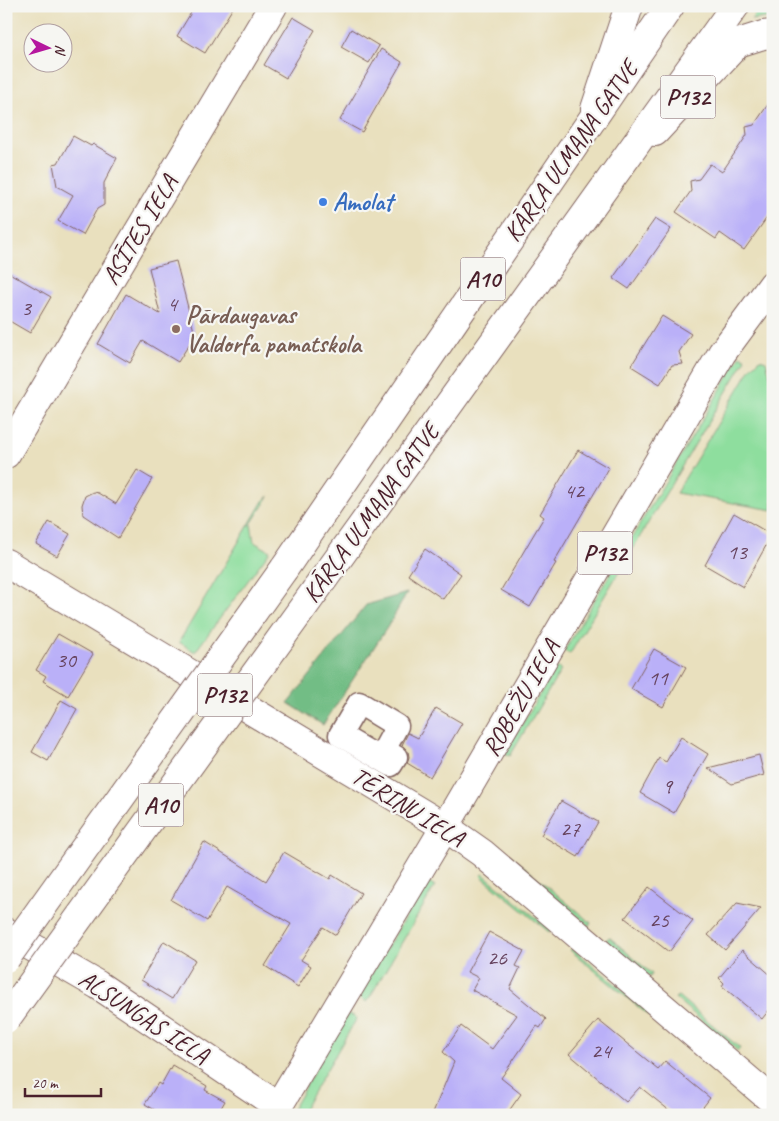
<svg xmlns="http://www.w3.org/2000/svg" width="779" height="1121" font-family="Caveat,sans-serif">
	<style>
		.green { fill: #8ede9e; stroke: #6c7e64 }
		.forest { fill: #72bd85; stroke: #5e6e58 }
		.building { fill: #bab0f8 }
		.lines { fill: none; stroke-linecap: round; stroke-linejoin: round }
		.pedestrian-casing { stroke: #82635e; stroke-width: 25 }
		.minor-casing { stroke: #82635e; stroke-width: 30 }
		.tertiary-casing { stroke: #82635e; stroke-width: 30 }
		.secondary-casing { stroke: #82635e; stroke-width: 30 }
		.primary-casing { stroke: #82635e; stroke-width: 30 }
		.trunk-casing { stroke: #82635e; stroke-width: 30 }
		.pedestrian { stroke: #fff; stroke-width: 22 }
		.minor { stroke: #fff; stroke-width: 28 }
		.tertiary { stroke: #fff; stroke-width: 28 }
		.secondary { stroke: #fff; stroke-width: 28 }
		.primary { stroke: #fff; stroke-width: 28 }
		.trunk { stroke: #fff; stroke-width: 28 }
		.trunk-bridge-casing { stroke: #82635e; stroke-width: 30; stroke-linecap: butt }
		.trunk-bridge { stroke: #fff; stroke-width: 28 }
		.shop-dot { fill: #3f7fe0; stroke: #f6f6f2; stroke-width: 2 }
		.education-dot { fill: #8d6e63; stroke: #f6f6f2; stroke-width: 2 }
		.labels { text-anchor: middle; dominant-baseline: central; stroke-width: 4.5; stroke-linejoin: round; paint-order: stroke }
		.number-label { font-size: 22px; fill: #66435e }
		.shield { fill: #f6f6f2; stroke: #7e6067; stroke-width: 1 }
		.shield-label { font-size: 24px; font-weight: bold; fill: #4a1f2b }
		.street-label { font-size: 25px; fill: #4a1f2b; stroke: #f6f6f2 }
		.shop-label { font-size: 25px; font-weight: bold; fill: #366cbe; stroke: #f6f6f2; text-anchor: start }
		.education-label { font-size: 25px; font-weight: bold; fill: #785e54; stroke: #f6f6f2; text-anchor: start }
	</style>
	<rect width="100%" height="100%" fill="#f6f6f2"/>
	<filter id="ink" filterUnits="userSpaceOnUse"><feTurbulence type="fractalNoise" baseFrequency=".02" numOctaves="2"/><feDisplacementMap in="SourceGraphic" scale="10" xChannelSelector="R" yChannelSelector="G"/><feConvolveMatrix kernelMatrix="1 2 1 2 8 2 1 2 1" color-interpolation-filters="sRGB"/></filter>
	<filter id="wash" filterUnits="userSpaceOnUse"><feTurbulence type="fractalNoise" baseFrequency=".0096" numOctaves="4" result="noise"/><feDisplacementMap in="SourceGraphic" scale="20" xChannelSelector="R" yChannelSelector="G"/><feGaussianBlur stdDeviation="1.12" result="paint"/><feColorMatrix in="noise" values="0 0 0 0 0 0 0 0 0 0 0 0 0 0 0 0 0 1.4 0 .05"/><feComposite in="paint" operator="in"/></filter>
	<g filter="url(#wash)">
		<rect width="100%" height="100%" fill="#e9e0be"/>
		<g class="green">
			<polygon points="761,6 773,6 773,17 751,20"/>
			<polygon points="741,355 746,359 570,654 564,651"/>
			<polygon points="760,359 766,361 773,386 773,510 676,493 751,368"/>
			<polygon points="269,496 251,524 254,542 270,551 195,652 179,642 263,501"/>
			<polygon points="556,667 561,670 510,756 505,753"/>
			<polygon points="497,844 591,923 589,926 495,846"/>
			<polygon points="483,874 551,930 549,932 481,876"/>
			<polygon points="427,881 435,886 367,1002 358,996"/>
			<polygon points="609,937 652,974 650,977 606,940"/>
			<polygon points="572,948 656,1018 654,1020 570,950"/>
			<polygon points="678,996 740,1048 738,1051 675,998"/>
			<polygon points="348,1013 357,1018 300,1115 289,1115"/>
		</g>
		<polygon class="forest" points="407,593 390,623 323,725 288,703 366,605"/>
		<g id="blocks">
			<g class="building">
				<polygon points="195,6 234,6 205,53 177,36"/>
				<polygon points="293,17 315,30 286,78 264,65"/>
				<polygon points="351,29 379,46 369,63 341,47"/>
				<polygon points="381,49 402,62 362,132 340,120"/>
				<polygon points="773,97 773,209 744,250 720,233 716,239 676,212 691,191 690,181 699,179 710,164 722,172 747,135 746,127 754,125"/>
				<polygon points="73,136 91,146 93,144 117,158 104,183 104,205 97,209 83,235 58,221 73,195 57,186 53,164 58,163"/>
				<polygon points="655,219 671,229 629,289 613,278"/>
				<polygon points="176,261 195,335 178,362 143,341 130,363 98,344 126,294 160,314 149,268"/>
				<polygon points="6,271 51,297 30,333 6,319"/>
				<polygon points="662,316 691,334 679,352 683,364 672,365 660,384 631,366"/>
				<polygon points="578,450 609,468 554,562 556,563 530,607 501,590 544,517 540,514"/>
				<polygon points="137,470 152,479 118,538 83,515 82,505 85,496 93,492 98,493 116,504"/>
				<polygon points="734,513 772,535 743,587 705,565"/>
				<polygon points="49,522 70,534 57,556 36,544"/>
				<polygon points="425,549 461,574 443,599 408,575"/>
				<polygon points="58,634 93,654 68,696 43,681 46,676 36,670"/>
				<polygon points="654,649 686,667 663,707 631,689"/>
				<polygon points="61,700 77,709 48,761 32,752"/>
				<polygon points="436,708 462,723 430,777 407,763 409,757 408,751 402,745 408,733 418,738"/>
				<polygon points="681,737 708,754 674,813 640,793 659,758 666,762"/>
				<polygon points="759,755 764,775 732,784 708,768"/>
				<polygon points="561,801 598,822 578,857 541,835"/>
				<polygon points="204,842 266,881 284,852 330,879 332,875 361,893 336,935 323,927 301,960 311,966 298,987 265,966 291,924 227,887 207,921 171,900"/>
				<polygon points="649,887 693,921 669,952 625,918"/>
				<polygon points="737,903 761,908 725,950 708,935"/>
				<polygon points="489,932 524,951 516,966 520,968 510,989 546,1019 540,1028 537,1026 501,1078 521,1094 506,1115 432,1115 454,1062 443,1052 461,1026 492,1049 517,1015 472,990 479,978 467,972"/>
				<polygon points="164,941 195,960 172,999 141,980"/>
				<polygon points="742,950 773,977 773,1005 762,1019 722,986 724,983 719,978"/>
				<polygon points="598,1020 658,1069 665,1061 710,1098 697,1115 675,1115 640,1087 626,1102 569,1054"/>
				<polygon points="172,1065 207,1086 205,1090 225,1101 217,1115 163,1115 145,1104 158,1083 161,1085"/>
			</g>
		</g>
	</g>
	<g filter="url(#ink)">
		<use href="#blocks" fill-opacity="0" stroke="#82635e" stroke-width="1"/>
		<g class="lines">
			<g class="pedestrian-casing">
				<polygon id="pedestrian" points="359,703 397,726 384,750 396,757 391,765 340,735"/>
			</g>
			<g class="minor-casing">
				<g id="minor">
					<polyline points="6,454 273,6"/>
					<polyline points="6,932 98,985 278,1106"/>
					<polyline points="273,1115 445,827"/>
				</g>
			</g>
			<g class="tertiary-casing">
				<polyline id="tertiary" points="445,827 482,853 773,1101"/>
			</g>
			<g class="secondary-casing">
				<polyline id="secondary" points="595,109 629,6"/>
			</g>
			<g class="primary-casing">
				<g id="primary">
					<polyline points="655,132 738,43 763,35 773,34"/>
					<polyline points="6,563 445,827 722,353 773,284"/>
				</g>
			</g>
			<g class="trunk-casing">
				<g id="trunk">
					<polyline points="284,569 670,6"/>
					<polyline points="315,591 735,6"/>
				</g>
			</g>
			<use href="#pedestrian" class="pedestrian"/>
			<use href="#minor" class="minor"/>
			<use href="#tertiary" class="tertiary"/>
			<use href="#secondary" class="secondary"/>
			<use href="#primary" class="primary"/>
			<use href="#trunk" class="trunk"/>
			<g class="trunk-bridge-casing">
				<g id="trunk-bridge">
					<polyline points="6,958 284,569"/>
					<polyline points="6,1019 315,591"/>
				</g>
			</g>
			<use href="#trunk-bridge" class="trunk-bridge"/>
		</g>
	</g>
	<circle class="shop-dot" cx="323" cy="202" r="5"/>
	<circle class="education-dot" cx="176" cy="329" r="5"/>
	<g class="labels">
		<g class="number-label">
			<text x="172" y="304">4</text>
			<text x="26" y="308">3</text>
			<text x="574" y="491">42</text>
			<text x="737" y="552">13</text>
			<text x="66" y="660">30</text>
			<text x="658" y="678">11</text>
			<text x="667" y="786">9</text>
			<text x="570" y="829">27</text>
			<text x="659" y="920">25</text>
			<text x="497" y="958">26</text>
			<text x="601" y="1051">24</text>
		</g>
		<g class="shield">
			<rect x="660.5" y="75.5" width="55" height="43" rx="4"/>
			<rect x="460.5" y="257.5" width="45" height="43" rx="4"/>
			<rect x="577.5" y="531.5" width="55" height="43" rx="4"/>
			<rect x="197.5" y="673.5" width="55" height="43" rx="4"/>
			<rect x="138.5" y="783.5" width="45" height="43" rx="4"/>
		</g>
		<g class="shield-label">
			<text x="688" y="97">P132</text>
			<text x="483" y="279">A10</text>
			<text x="605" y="553">P132</text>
			<text x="225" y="695">P132</text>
			<text x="161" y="805">A10</text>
		</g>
		<g class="street-label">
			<text transform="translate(571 151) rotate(-55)">KĀRĻA ULMAŅA GATVE</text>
			<text transform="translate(140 230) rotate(-59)">ASĪTES IELA</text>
			<text transform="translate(371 513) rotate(-54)">KĀRĻA ULMAŅA GATVE</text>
			<text transform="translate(521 698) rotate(-60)">ROBEŽU IELA</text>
			<text transform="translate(408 807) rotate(32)">TĒRIŅU IELA</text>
			<text transform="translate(144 1017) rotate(33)">ALSUNGAS IELA</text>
		</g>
		<g class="shop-label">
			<text x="333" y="202">Amolat</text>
		</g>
		<g class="education-label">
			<text x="186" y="315">Pārdaugavas<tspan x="186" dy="29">Valdorfa pamatskola</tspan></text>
		</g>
	</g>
	<rect width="779" height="1121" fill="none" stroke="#f6f6f2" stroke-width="25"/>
	<g transform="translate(48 48) rotate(95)"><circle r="24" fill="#f6f6f2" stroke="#b1a0a2"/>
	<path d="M0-4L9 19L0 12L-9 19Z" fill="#b5179e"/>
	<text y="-8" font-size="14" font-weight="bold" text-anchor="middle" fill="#4a1f2b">N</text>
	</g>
	<path d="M25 1088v8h76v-8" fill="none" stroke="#4a1f2b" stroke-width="2.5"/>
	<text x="32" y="1088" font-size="15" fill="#4a1f2b" stroke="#f6f6f2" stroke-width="4" paint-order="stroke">20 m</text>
</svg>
